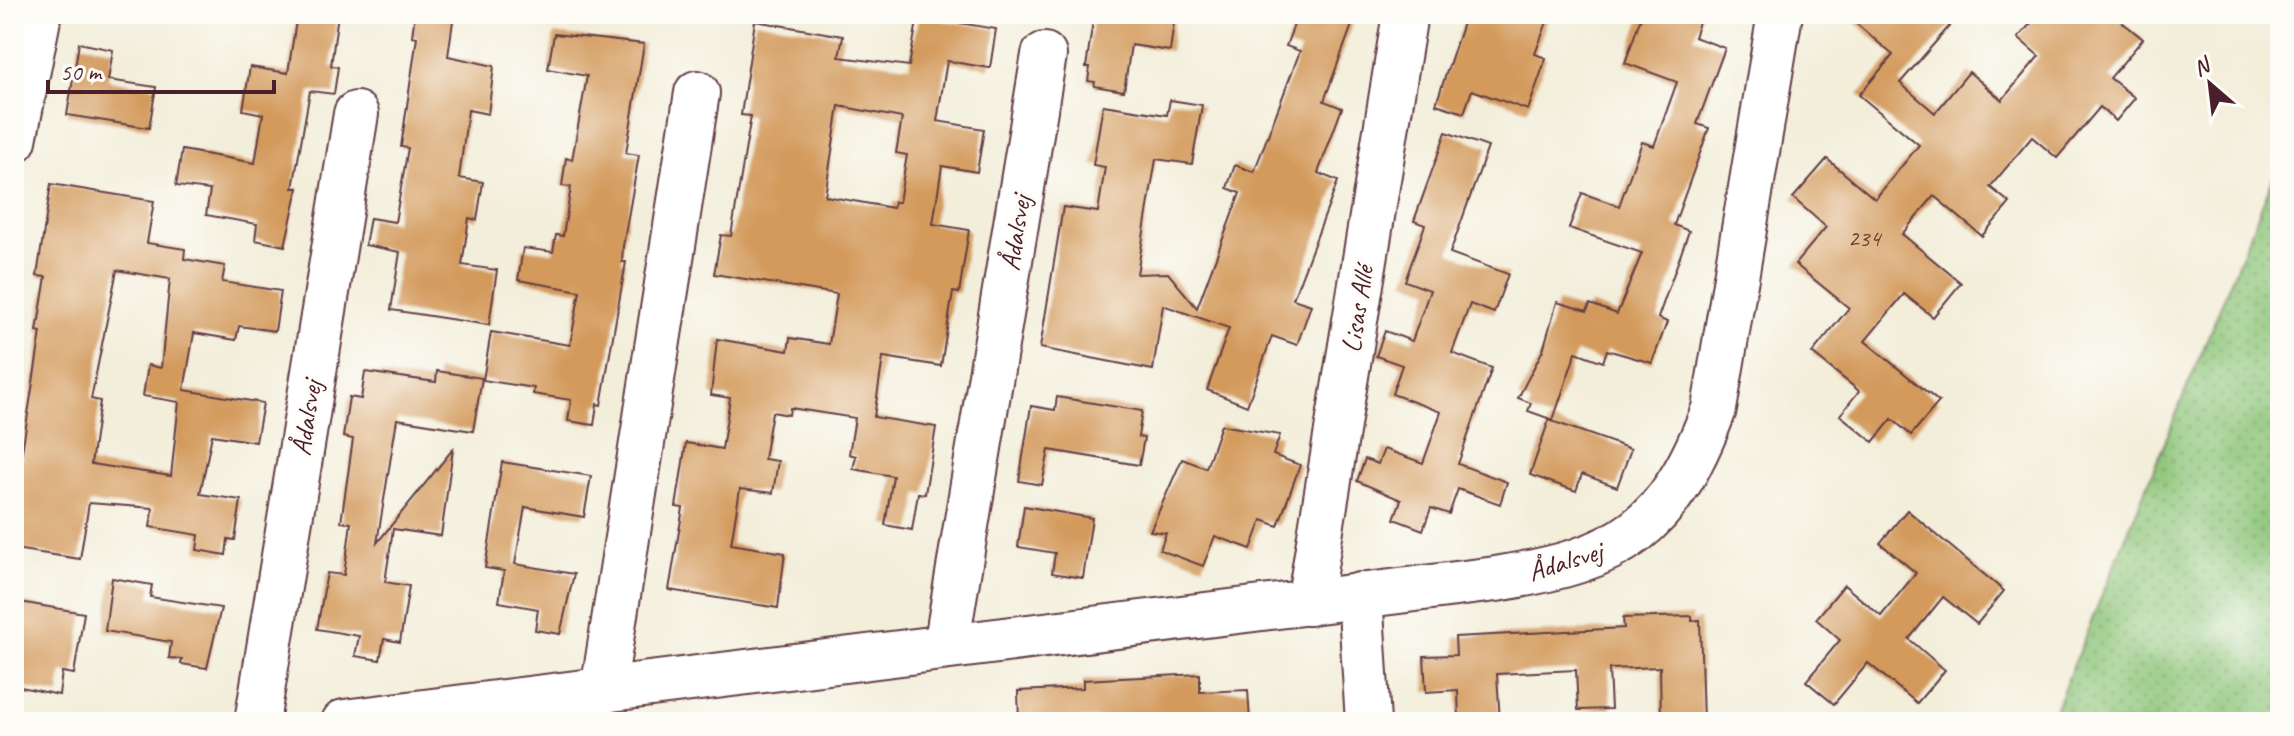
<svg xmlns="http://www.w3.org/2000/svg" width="2294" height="736" font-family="Caveat,sans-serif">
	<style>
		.grass { fill: url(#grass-dots); stroke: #6c7252; stroke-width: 2 }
		.building { fill: #d39a5c; fill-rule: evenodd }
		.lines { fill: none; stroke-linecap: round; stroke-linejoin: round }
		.minor-casing { stroke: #633e45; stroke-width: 48 }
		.minor { stroke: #fff; stroke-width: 44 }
		.labels { text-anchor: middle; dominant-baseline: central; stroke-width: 7; stroke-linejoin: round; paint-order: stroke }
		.number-label { font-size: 24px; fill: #6c3e37 }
		.street-label { font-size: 28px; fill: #4a1f2b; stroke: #fdfcf7 }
	</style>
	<defs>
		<pattern id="grass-dots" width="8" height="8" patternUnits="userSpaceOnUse" patternTransform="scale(2)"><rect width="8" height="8" fill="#8dc579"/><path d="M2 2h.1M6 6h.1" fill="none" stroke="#759f63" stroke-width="1.8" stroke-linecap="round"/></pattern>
	</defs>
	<rect width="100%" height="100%" fill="#fdfcf7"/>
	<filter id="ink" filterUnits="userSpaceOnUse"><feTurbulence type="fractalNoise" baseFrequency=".0125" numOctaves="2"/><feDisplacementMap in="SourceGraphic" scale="16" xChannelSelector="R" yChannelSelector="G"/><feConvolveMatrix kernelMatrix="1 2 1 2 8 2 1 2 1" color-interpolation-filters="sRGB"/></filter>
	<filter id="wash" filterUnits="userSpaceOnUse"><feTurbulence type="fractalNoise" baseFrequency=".006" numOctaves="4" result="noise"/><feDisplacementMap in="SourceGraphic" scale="32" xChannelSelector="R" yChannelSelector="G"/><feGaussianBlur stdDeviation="1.8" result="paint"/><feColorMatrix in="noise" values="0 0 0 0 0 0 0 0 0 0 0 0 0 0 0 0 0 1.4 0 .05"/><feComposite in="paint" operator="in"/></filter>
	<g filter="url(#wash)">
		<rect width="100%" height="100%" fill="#f3eeda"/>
		<polygon class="grass" points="2280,161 2280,722 2050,722"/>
		<g id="blocks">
			<g class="building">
				<polygon points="297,14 338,14 331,66 338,67 334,94 310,91 293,188 298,188 285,246 255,240 257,224 206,215 210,190 176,186 182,150 255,163 263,114 243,110 250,67 288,73"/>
				<polygon points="415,14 454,14 448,56 494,66 488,114 468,110 459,178 483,182 477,220 469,218 462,265 497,270 489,325 391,310 400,252 365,245 370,218 395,222 408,148 401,147 417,37 412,36"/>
				<polygon points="1094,14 1175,14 1170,51 1131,45 1124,91 1094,86 1095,82 1088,81 1090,67 1086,67"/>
				<polygon points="1298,14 1356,14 1324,101 1342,108 1318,173 1338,181 1293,299 1311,305 1297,345 1272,336 1247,406 1207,390 1229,328 1163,305 1153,370 1040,348 1063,207 1098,212 1105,167 1093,165 1103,105 1167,115 1170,100 1202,105 1192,164 1156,159 1137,274 1168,273 1197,308 1240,193 1227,188 1235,165 1254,172 1300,51 1286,46"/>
				<polygon points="1466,14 1550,14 1535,54 1546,58 1528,110 1472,90 1464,113 1436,104"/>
				<polygon points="1642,14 1702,14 1694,37 1725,48 1697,124 1709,128 1674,225 1689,231 1658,318 1667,322 1652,363 1607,350 1603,362 1576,352 1553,420 1528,411 1531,403 1518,398 1543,350 1557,302 1587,311 1590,304 1617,314 1642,253 1569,228 1582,193 1619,206 1642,142 1654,146 1677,82 1625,63"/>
				<polygon points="1845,14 1960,14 1900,83 1935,113 1969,72 2002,100 2039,56 2018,38 2039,14 2112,14 2143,39 2110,78 2135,98 2116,121 2100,107 2057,158 2032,137 1990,187 2010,203 1982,236 1934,196 1902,234 1961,283 1933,317 1904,294 1865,341 1939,402 1911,435 1892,419 1873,442 1840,415 1859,391 1812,353 1849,308 1795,264 1826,227 1793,198 1827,159 1875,199 1919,145 1859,95 1893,55"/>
				<path d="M918,16L996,29L990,68L947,61L937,121L984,129L977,172L942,166L933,224L969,230L959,293L953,292L941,366L883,357L874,417L936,427L925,494L918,493L912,530L885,525L893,476L853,469L856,456L849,454L855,418L790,408L789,415L772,412L764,459L778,461L773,493L740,489L731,544L785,553L778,608L669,590L683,508L676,507L686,443L722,449L730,398L711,395L717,339L788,351L790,338L829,344L837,294L714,274L721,235L731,236L751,116L741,115L755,21L843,36L839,57L909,66ZM839,106L902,118L896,153L907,155L899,202H894L893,208L825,196Z"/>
				<polygon points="554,34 644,44 626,153 639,155 623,246 622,262 626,262 601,405 597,404 594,425 568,421 571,400 533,394 534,388 483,380 491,332 570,345 580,291 518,280 523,248 553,252 556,235 563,236 571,187 562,186 566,158 572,160 587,76 548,69"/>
				<polygon points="79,43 113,50 108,80 156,87 149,128 67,115"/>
				<polygon points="1446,132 1488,147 1450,253 1508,274 1494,313 1470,304 1452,353 1492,368 1458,464 1507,482 1500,504 1458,489 1449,514 1431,508 1423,530 1394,519 1401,500 1357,481 1365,459 1378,464 1384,449 1423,463 1441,412 1392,394 1402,365 1376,356 1385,331 1412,341 1430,290 1405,281 1425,225 1414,221"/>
				<path d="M51,184L154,201L147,243L185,249L184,259L225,266L222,282L281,291L275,331L239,326L236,340L194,333L184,390L263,403L256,442L212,435L200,494L241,500L235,540L228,539L226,555L197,550L199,535L150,527L153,508L89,503L80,559L14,549V502L41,332L37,331L46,277L37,276ZM117,270L170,279L161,368L148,365L143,396L179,402L171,476L91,464L100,401L91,399Z"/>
				<polygon points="437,371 482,378 473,431 397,419 377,543 453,449 441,536 393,529 385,582 409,586 400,642 384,639 380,660 355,656 359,636 317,629 327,573 344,575 351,523 341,522 353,439 343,437 349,397 361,399 365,372 436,382"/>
				<polygon points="1057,397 1142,411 1138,437 1144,438 1139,465 1049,450 1042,485 1019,481 1031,406 1055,410"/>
				<polygon points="1549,420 1631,449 1617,487 1582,474 1576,491 1530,475"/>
				<polygon points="1221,425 1280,435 1273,455 1300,465 1278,526 1262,520 1251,549 1215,536 1203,566 1160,550 1166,533 1150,531 1182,459 1206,468"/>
				<polygon points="502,462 591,476 584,517 525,507 515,564 574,574 560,634 535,630 538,609 499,602 504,571 485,568"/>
				<polygon points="1024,506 1092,518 1083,578 1052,573 1055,553 1018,547"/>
				<polygon points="1907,510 2004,591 1977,624 1943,597 1909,639 1945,670 1917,703 1868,663 1834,704 1806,681 1840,640 1816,619 1844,585 1881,616 1916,573 1880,543"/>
				<polygon points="112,578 152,585 150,597 221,608 207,668 181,664 182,659 169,658 171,642 105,631"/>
				<polygon points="14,601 84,613 74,674 62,672 59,695 16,686 19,665 14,664"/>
				<polygon points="1692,616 1692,621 1700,620 1703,722 1661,722 1660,667 1609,669 1611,709 1578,710 1576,670 1497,674 1500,722 1459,722 1458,690 1426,692 1424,656 1456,655 1455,637 1624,628 1623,618"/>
				<polygon points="1200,674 1200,692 1248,690 1250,722 1166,722 1165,716 1019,722 1018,691 1083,688 1083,680"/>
			</g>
		</g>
	</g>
	<g filter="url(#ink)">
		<use href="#blocks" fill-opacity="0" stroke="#633e45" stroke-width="2"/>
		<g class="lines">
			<g class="minor-casing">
				<g id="minor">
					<polyline points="14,140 39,14"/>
					<polyline points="1360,595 1368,722"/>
					<polyline points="1309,603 1405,14"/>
					<polyline points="946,647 1044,55"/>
					<polyline points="603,691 697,93"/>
					<polyline points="257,722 356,114"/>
					<path d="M344,722L1496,579C1622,559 1668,530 1714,409L1780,14"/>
				</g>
			</g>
			<use href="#minor" class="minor"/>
		</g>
	</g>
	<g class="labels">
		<g class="number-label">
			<text x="1864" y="238">234</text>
		</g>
		<g class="street-label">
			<text transform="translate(1015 233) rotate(-81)">Ådalsvej</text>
			<text transform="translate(1357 309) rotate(-81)">Lisas Allé</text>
			<text transform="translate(306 418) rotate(-81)">Ådalsvej</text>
			<text transform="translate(1565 561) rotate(-17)">Ådalsvej</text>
		</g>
	</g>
	<rect width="2294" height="736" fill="none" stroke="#fdfcf7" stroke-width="48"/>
	<g transform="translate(2210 84) rotate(332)" stroke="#fdfcf7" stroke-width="6" paint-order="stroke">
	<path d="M0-6L14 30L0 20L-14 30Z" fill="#4a1f2b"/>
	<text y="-12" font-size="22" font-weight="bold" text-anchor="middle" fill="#4a1f2b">N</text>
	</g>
	<path d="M48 80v12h226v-12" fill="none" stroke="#4a1f2b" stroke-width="4"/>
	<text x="60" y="80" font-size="24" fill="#4a1f2b" stroke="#fdfcf7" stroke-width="6" paint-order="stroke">50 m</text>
</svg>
